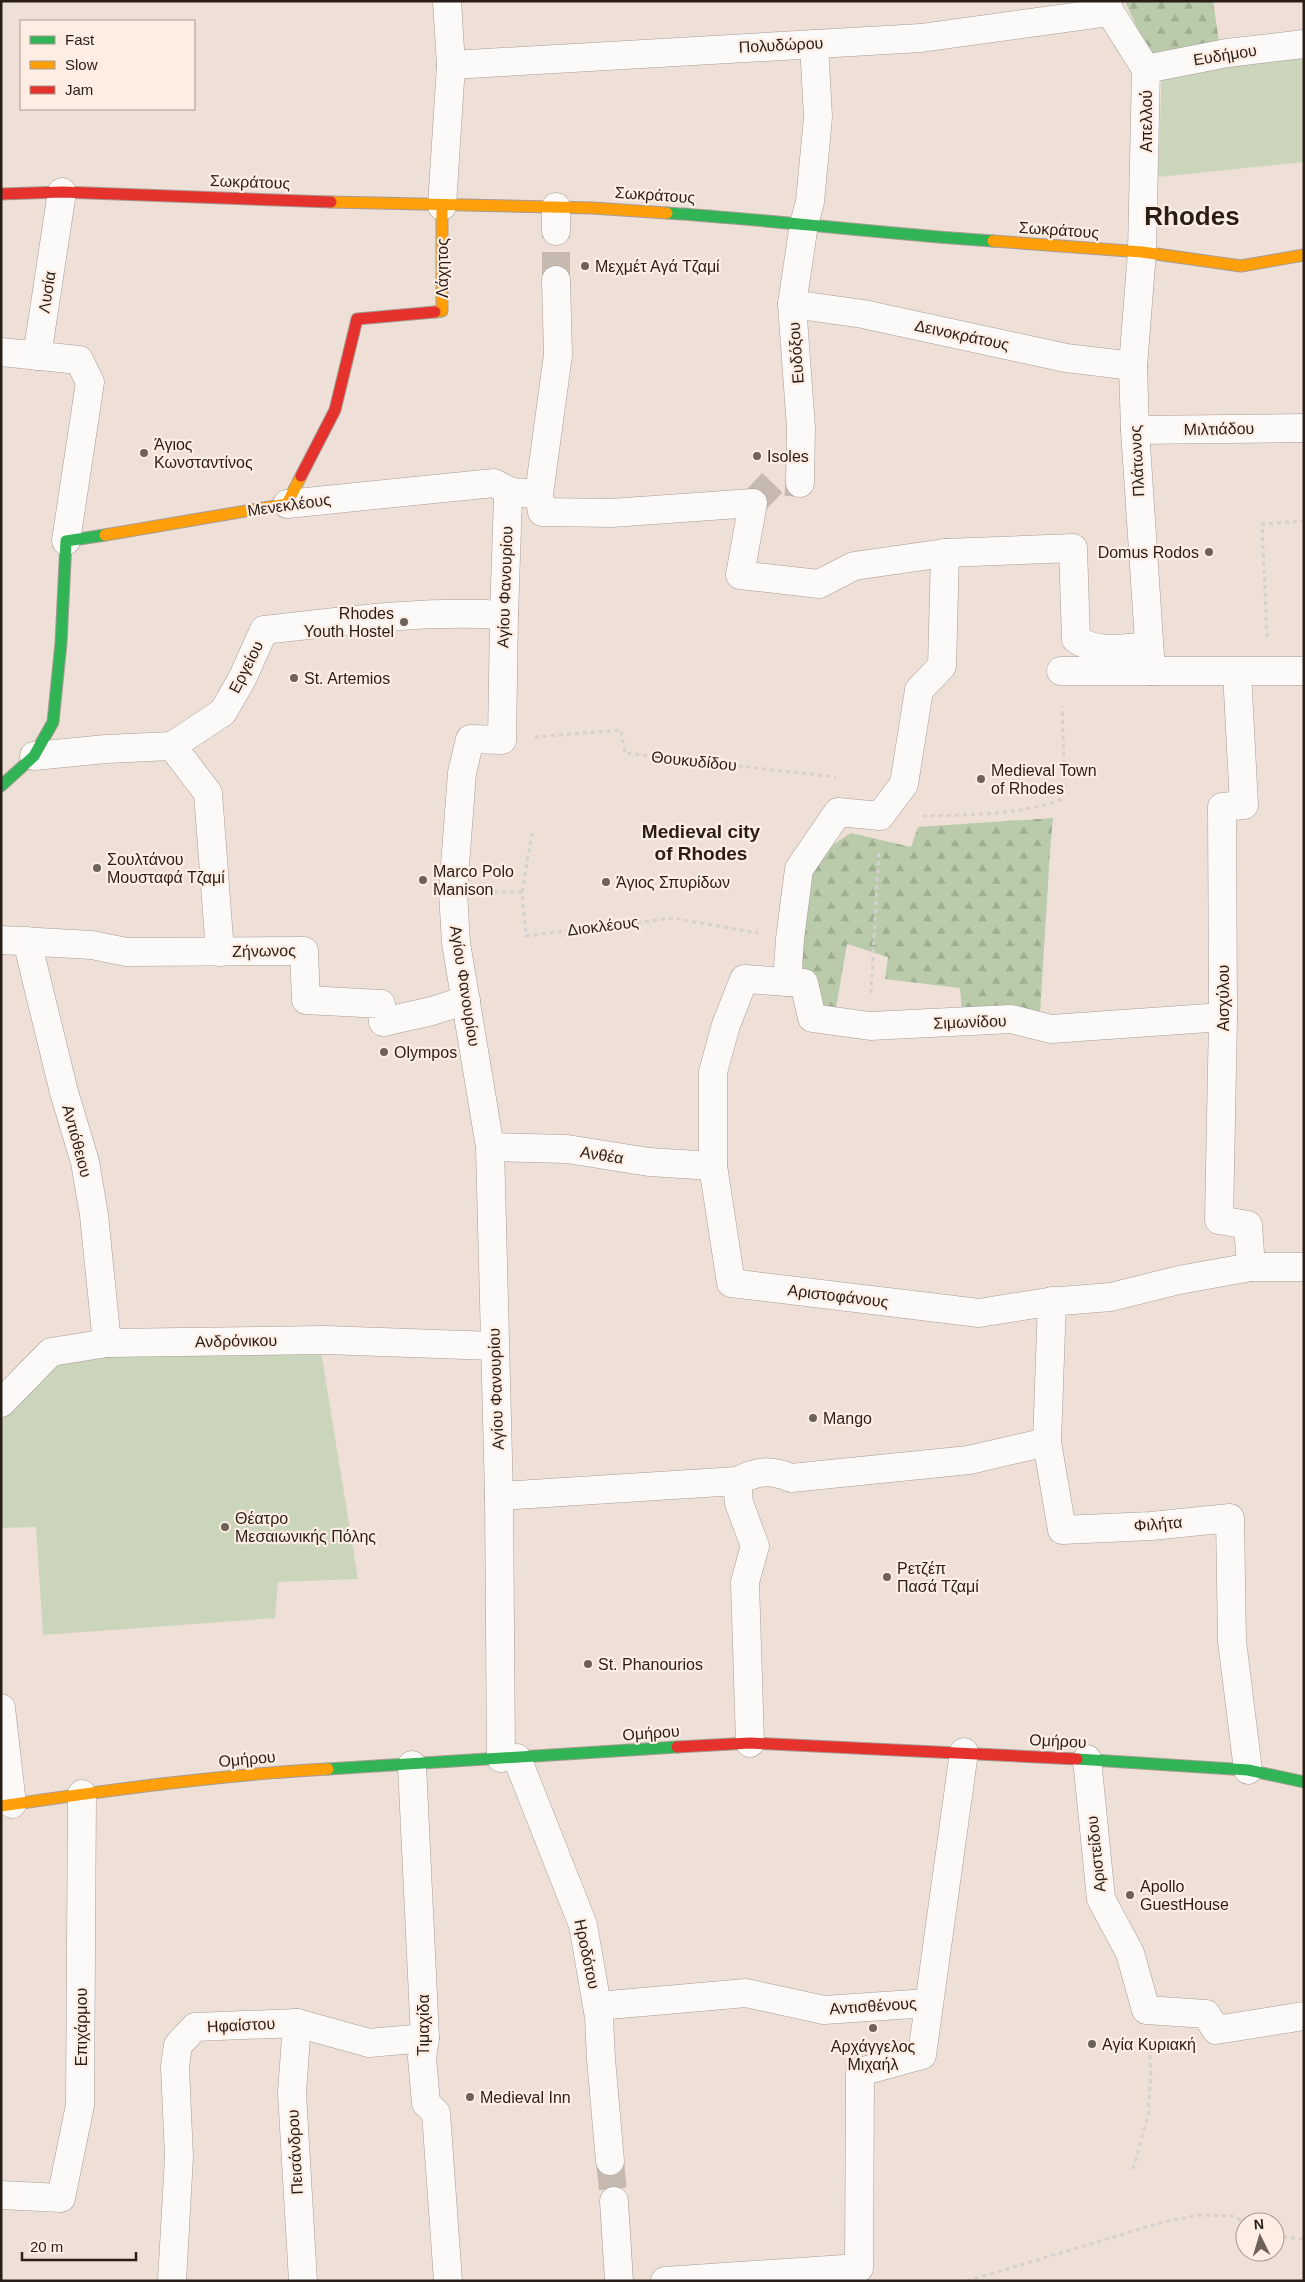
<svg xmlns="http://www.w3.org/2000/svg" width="1305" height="2282" font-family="Helvetica,sans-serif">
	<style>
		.forest { fill: url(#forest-firs) }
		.green { fill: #cad5bc }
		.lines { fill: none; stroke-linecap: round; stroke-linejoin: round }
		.street-tunnel { stroke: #c6b9b0; stroke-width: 28; stroke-dasharray: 28 14; stroke-linecap: butt }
		.street-casing { stroke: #a69c95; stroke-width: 29 }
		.fast-casing { stroke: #a69c95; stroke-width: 13 }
		.slow-casing { stroke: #a69c95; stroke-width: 13 }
		.jam-casing { stroke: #a69c95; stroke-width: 13 }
		.path { stroke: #d5d1ce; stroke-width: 3; stroke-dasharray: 4 4; stroke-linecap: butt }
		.street { stroke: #fcfaf9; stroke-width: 28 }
		.fast { stroke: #30b455; stroke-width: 11 }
		.slow { stroke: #ff9f0a; stroke-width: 11 }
		.jam { stroke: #e5322d; stroke-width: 11 }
		.poi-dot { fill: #6d625a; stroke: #feede2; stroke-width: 2 }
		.labels { text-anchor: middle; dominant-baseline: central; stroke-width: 4.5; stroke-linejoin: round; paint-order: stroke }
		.street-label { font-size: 16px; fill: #281e17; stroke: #feede2 }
		.poi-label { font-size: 16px; fill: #281e17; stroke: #feede2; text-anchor: start }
		.quarter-label { font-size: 19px; font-weight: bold; fill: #281e17; stroke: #feede2 }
		.town-label { font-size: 26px; font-weight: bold; fill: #281e17; stroke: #feede2 }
	</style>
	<defs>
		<pattern id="forest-firs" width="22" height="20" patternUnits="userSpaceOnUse" patternTransform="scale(1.25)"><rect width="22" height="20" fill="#b9cbab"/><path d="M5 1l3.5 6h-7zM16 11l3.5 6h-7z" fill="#9fae92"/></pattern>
	</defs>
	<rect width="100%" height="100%" fill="#eee0d6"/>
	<g class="forest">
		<polygon points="1125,1 1213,1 1220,48 1151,59"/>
		<polygon points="1053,818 1050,851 1040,1014 962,1011 960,988 885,979 888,957 847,944 836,1008 817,1004 800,960 806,876 831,846 851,833 911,847 918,827"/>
	</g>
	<g class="green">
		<polygon points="1304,54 1304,162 1158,177 1162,69"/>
		<polygon points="320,1345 358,1579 278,1582 275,1618 43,1635 36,1527 1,1528 1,1414 51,1360 119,1352"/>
	</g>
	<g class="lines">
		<g class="street-tunnel">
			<polyline points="556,280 556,231"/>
			<polyline points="753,503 774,481 800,483"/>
			<polyline points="610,2161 614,2201"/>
		</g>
		<g class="street-casing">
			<g id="street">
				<polyline points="1106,1 1110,12 1146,69 1142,252 1133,366 1135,430 1151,671"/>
				<polyline points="451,65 921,38 1110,12"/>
				<polyline points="1146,69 1227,53 1304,44"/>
				<polyline points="442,206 451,65 447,1"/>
				<polyline points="556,207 556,231"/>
				<polyline points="792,304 863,314 1066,358 1133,366"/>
				<polyline points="1,352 79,360 90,382 66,541"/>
				<polyline points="37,356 62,192"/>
				<polyline points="1135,430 1304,428"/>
				<polyline points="800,483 801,428 792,304 804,224 810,202 818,117 814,44"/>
				<path d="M539,494L542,512L611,513L753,503L740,575L819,584L854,566L945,553L1073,548L1076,639C1097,654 1123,648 1149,646"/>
				<polyline points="287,504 494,483 511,492 539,494 558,355 556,280"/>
				<polyline points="1061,671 1304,671"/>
				<polyline points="1237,672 1244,805 1222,807 1223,1017 1219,1220 1248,1225 1251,1267 1304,1267"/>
				<polyline points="172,746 208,793 220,952"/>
				<path d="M34,756L106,749L172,746L223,712L242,679L264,630C344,621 423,610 504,615"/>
				<polyline points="1,940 92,945 126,952 304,951 306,1000 381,1004 383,1022 432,1011 466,1000"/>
				<polyline points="27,941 64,1092 85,1162 94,1215 107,1343"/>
				<polyline points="787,982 790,939 799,869 838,812 880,816 904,784 919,690 942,666 945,553"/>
				<polyline points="1223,1017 1051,1029 1011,1019 870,1026 812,1018 804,983 744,979 726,1025 713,1072 713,1166 731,1283 979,1313 1048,1302 1111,1297 1179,1280 1251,1267"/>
				<polyline points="490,1147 567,1149 649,1162 713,1166"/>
				<polyline points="1052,1301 1047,1442 1062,1530 1151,1526 1230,1518 1232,1641 1248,1770"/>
				<polyline points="1,1403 51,1352 107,1343 325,1340 494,1346"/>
				<polyline points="737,1481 739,1503 755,1546 745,1582 750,1743"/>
				<path d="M499,1496L737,1481C757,1471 770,1469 791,1478L969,1460L1047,1442"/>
				<polyline points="1,1708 12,1804"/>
				<polyline points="501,1758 499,1496 490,1147 456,943 453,892 462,773 470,739 502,740 504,615 508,498 511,492"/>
				<polyline points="517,1758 583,1925 599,2017 601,2059 610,2161"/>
				<polyline points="1087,1759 1101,1899 1130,1953 1146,2010 1206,2014 1216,2030 1304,2016"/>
				<polyline points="412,1765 425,2038 422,2058 426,2103 436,2113 448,2281"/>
				<polyline points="598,2006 746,1993 824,2010 928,2003"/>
				<polyline points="297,2023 292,2093 303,2281"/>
				<polyline points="1,2195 61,2198 80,2105 82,1794"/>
				<polyline points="614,2201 619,2281"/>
				<polyline points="172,2281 179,2157 175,2067 178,2045 195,2027 297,2023 369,2043 425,2038"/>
				<polyline points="665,2281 859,2268 860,2072 922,2055 964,1752"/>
			</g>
		</g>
		<g class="fast-casing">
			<g id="fast">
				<path d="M667,213C776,220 884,234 993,241"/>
				<polyline points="1,786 34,756 53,722 61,643 66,541 105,535"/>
				<polyline points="1077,1759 1248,1770 1304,1782"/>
				<polyline points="328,1769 677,1747"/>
			</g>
		</g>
		<g class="slow-casing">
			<g id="slow">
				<polyline points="331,202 592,208 667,213"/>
				<polyline points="993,241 1142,252 1241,266 1304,255"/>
				<polyline points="435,312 442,311 442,206"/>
				<polyline points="105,535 287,504 301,476"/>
				<path d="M1,1806C109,1790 218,1775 328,1769"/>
			</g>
		</g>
		<g class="jam-casing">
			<g id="jam">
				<polyline points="1,194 62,192 331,202"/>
				<polyline points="301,476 335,410 357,319 435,312"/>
				<polyline points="677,1747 750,1743 1077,1759"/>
			</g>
		</g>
		<g class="path">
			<polyline points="1267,637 1262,524 1304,521"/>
			<polyline points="535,737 621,730 625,753 836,777"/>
			<path d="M923,816C968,815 1018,815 1060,800L1065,789L1062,706"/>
			<polyline points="486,892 522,892 526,936 673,918 758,933"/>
			<polyline points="522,892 532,833"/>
			<polyline points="871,993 879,849"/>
			<polyline points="1133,2169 1148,2116 1151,2072 1149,2043"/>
			<polyline points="1275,2236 1304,2239"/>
			<polyline points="967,2281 1160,2223 1198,2215 1232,2216 1245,2222"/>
		</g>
		<use href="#street" class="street"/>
		<use href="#fast" class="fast"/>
		<use href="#slow" class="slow"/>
		<use href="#jam" class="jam"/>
	</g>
	<g class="poi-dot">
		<circle cx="585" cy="266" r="5"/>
		<circle cx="144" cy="453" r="5"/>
		<circle cx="757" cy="456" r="5"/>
		<circle cx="1209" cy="552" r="5"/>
		<circle cx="404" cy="622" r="5"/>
		<circle cx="294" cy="678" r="5"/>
		<circle cx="981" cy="779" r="5"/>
		<circle cx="97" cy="868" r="5"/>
		<circle cx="423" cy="880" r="5"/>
		<circle cx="606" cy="882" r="5"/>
		<circle cx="384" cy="1052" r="5"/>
		<circle cx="813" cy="1418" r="5"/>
		<circle cx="225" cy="1527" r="5"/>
		<circle cx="887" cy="1577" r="5"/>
		<circle cx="588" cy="1664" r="5"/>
		<circle cx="1130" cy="1895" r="5"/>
		<circle cx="873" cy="2028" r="5"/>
		<circle cx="1092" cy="2044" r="5"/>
		<circle cx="470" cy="2097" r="5"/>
	</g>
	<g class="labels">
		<g class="street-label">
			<text transform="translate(781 45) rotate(-3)">Πολυδώρου</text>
			<text transform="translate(1225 55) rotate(-9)">Ευδήμου</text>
			<text transform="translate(1146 121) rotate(-90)">Απελλού</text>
			<text transform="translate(250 182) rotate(2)">Σωκράτους</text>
			<text transform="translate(655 195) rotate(4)">Σωκράτους</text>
			<text transform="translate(1059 230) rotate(4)">Σωκράτους</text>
			<text transform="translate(442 268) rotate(-90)">Λάχητος</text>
			<text transform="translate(47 292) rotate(-81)">Λυσία</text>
			<text transform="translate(962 335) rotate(12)">Δεινοκράτους</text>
			<text transform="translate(796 353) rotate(-94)">Ευδόξου</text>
			<text transform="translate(1219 429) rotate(-1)">Μιλτιάδου</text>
			<text transform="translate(1137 461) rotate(-93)">Πλάτωνος</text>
			<text transform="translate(289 505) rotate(-8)">Μενεκλέους</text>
			<text transform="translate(505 587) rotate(-88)">Αγίου Φανουρίου</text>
			<text transform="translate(246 667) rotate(-63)">Εργείου</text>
			<text transform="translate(694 761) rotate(6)">Θουκυδίδου</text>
			<text transform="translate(603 926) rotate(-7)">Διοκλέους</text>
			<text transform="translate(264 951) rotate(-1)">Ζήνωνος</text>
			<text transform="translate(465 986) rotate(81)">Αγίου Φανουρίου</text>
			<text transform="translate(1223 998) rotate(-90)">Αισχύλου</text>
			<text transform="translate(970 1022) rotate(-2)">Σιμωνίδου</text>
			<text transform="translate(77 1141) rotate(75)">Αντιόθειου</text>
			<text transform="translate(602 1155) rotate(9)">Ανθέα</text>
			<text transform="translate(838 1296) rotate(7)">Αριστοφάνους</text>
			<text transform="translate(236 1341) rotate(-1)">Ανδρόνικου</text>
			<text transform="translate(496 1389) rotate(-92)">Αγίου Φανουρίου</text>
			<text transform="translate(1158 1524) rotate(-5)">Φιλήτα</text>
			<text transform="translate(651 1733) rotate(-4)">Ομήρου</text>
			<text transform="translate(1058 1741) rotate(3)">Ομήρου</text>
			<text transform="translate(247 1759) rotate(-5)">Ομήρου</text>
			<text transform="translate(1096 1854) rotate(-96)">Αριστείδου</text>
			<text transform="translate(587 1954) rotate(78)">Ηροδότου</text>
			<text transform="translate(873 2006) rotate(-4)">Αντισθένους</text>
			<text transform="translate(241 2025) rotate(-3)">Ηφαίστου</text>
			<text transform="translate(423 2025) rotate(-90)">Τιμαχίδα</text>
			<text transform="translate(81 2027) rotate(-90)">Επιχάρμου</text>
			<text transform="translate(295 2152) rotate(-93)">Πεισάνδρου</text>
		</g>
		<g class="poi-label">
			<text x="595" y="266">Μεχμέτ Αγά Τζαμί</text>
			<text x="154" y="444">Άγιος<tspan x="154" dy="18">Κωνσταντίνος</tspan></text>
			<text x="767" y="456">Isoles</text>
			<text x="1199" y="552" text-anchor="end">Domus Rodos</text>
			<text x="394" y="613" text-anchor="end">Rhodes<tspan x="394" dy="18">Youth Hostel</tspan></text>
			<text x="304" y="678">St. Artemios</text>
			<text x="991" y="770">Medieval Town<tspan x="991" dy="18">of Rhodes</tspan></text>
			<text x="107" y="859">Σουλτάνου<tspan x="107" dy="18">Μουσταφά Τζαμί</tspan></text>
			<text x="433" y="871">Marco Polo<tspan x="433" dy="18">Manison</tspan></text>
			<text x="616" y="882">Άγιος Σπυρίδων</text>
			<text x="394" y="1052">Olympos</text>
			<text x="823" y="1418">Mango</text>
			<text x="235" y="1518">Θέατρο<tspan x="235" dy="18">Μεσαιωνικής Πόλης</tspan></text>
			<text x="897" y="1568">Ρετζέπ<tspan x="897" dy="18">Πασά Τζαμί</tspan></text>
			<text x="598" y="1664">St. Phanourios</text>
			<text x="1140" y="1886">Apollo<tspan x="1140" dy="18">GuestHouse</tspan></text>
			<text x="1102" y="2044">Αγία Κυριακή</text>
			<text x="873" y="2046" text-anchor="middle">Αρχάγγελος<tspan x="873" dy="18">Μιχαήλ</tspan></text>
			<text x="480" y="2097">Medieval Inn</text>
		</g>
		<g class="quarter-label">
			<text x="701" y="831">Medieval city<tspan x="701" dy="22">of Rhodes</tspan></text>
		</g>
		<g class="town-label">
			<text x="1192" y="216">Rhodes</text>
		</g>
	</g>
	<rect width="1305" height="2282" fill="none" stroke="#281e17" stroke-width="5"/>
	<rect x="20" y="20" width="175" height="90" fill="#feede2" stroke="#a89a91"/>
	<rect x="30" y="36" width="25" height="8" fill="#30b455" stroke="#a89a91"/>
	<text x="65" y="45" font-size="15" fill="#281e17">Fast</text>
	<rect x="30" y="61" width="25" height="8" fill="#ff9f0a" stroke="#a89a91"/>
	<text x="65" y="70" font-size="15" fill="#281e17">Slow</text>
	<rect x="30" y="86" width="25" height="8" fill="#e5322d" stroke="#a89a91"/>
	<text x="65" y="95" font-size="15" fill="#281e17">Jam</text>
	<g transform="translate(1260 2237) rotate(355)"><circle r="24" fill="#feede2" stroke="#a89a91"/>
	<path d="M0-4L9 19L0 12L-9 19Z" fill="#6d625a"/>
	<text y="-8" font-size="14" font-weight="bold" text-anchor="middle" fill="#281e17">N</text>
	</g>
	<path d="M22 2252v8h114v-8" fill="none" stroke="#281e17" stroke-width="2.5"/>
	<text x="30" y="2252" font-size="15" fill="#281e17" stroke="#feede2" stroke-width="4" paint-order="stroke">20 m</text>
</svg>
